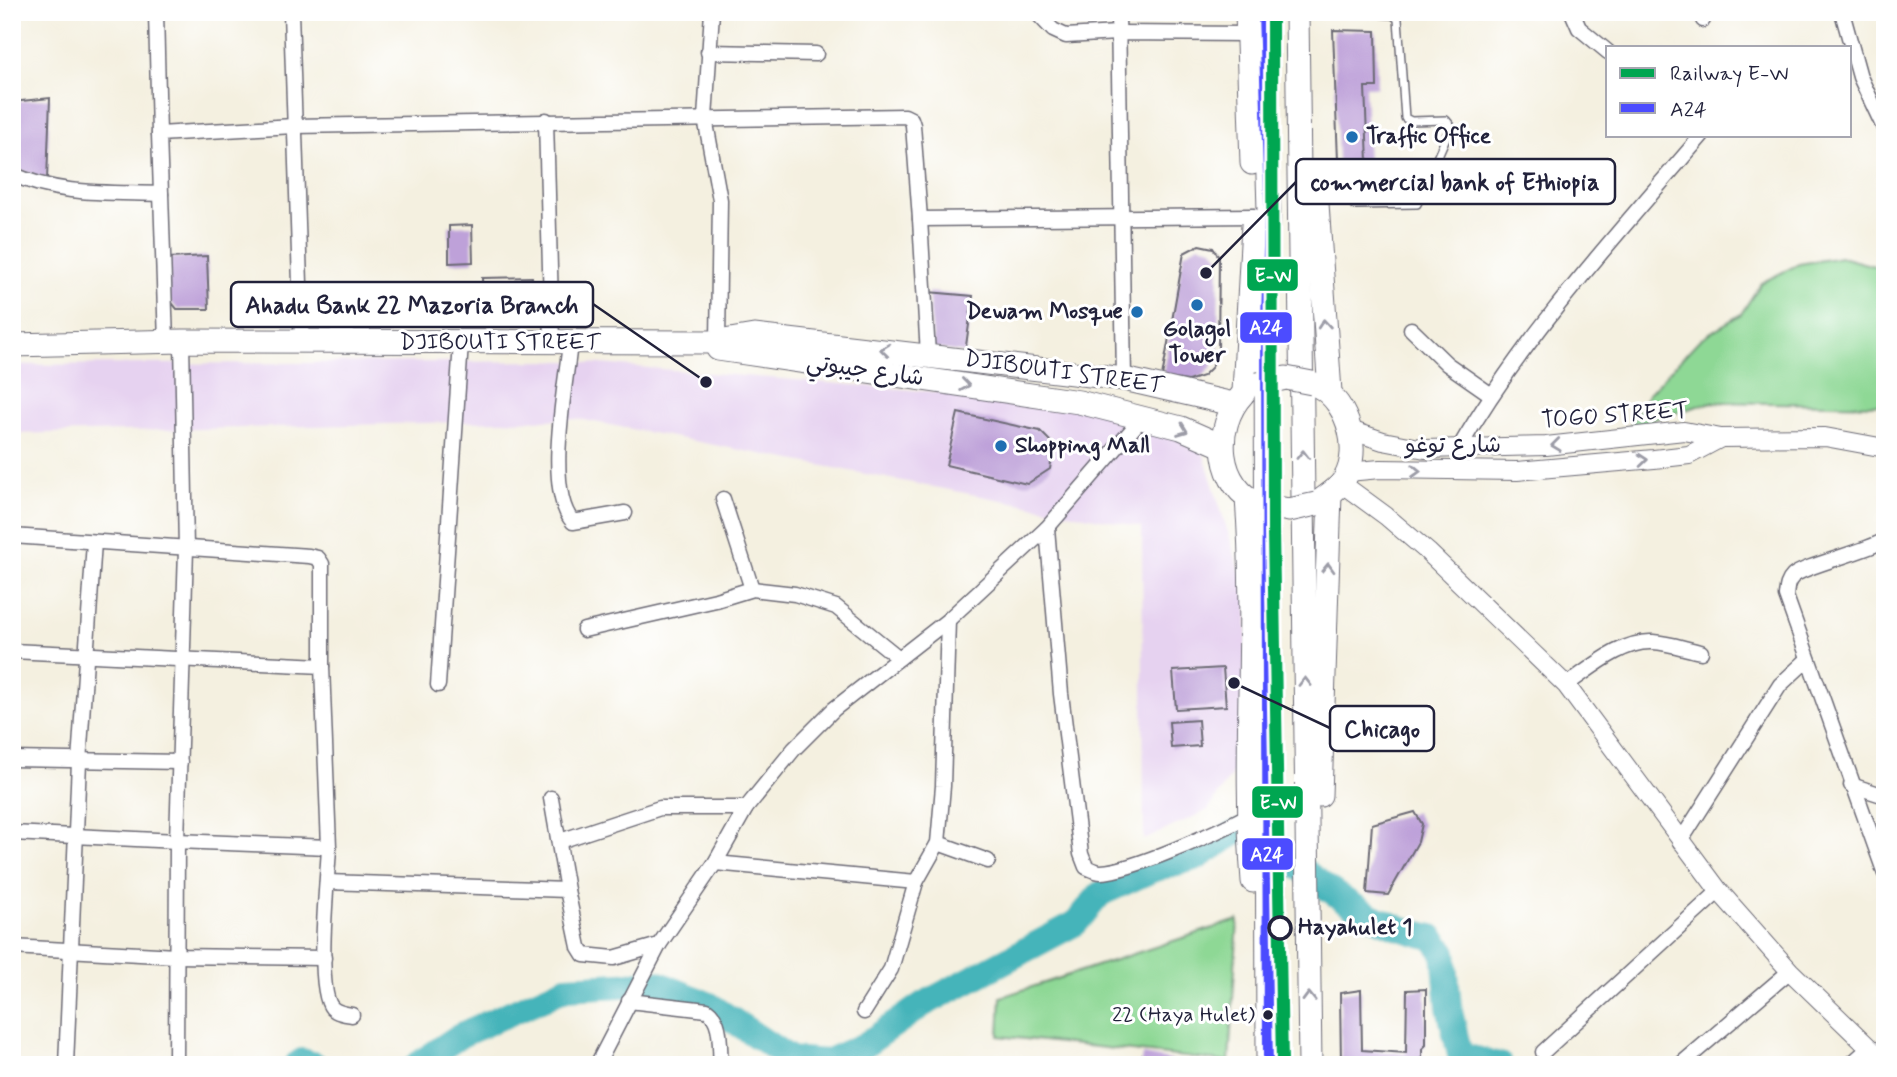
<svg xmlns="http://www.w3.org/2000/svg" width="1897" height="1077" font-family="Mynerve,'Playpen Sans Arabic',sans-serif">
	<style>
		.built { fill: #e6d2f0 }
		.green { fill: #8ed895; stroke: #587d68; stroke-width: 2 }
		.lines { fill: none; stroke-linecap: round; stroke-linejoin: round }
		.river { stroke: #44b4ba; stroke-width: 26 }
		.building { fill: #bea1d9 }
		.service-casing { stroke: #6c6a75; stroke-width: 10 }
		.minor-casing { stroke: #6c6a75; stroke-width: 17 }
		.tertiary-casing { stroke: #6c6a75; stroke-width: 20 }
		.primary-casing { stroke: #6c6a75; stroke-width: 25 }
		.service { stroke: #fff; stroke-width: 7 }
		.minor { stroke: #fff; stroke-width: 14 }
		.tertiary { stroke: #fff; stroke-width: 18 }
		.primary { stroke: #fff; stroke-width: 23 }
		.primary-bridge-casing { stroke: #6c6a75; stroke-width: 25; stroke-linecap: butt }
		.primary-bridge { stroke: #fff; stroke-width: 23 }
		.bus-1-casing { stroke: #fff; stroke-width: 16 }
		.bus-1 { stroke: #4c4cff; stroke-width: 10 }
		.rail-1-casing { stroke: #fff; stroke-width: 18 }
		.rail-1 { stroke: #00a651; stroke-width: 12 }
		.oneway { stroke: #9c9ca7 }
		.poi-dot { fill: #1f6fb2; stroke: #fff; stroke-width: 2.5 }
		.stop-dot { fill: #fff; stroke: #22223b; stroke-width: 3.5 }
		.bus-dot { fill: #22223b; stroke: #fff; stroke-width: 2.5 }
		.labels { text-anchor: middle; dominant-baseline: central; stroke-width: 6; stroke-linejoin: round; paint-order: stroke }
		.bus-label { font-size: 21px; fill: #22223b; stroke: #fff; text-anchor: end }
		.poi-label { font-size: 23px; font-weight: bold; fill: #22223b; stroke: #fff; text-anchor: start }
		.street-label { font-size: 23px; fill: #22223b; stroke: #fff }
		.stop-label { font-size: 23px; font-weight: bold; fill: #22223b; stroke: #fff; text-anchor: start }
		.leader { fill: none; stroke: #22223b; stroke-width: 2.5 }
		.callout-dot { fill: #22223b; stroke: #fff; stroke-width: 2.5 }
		.callout { fill: #fff; stroke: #22223b; stroke-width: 2.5 }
		.callout-label { font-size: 24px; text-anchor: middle; font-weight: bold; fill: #22223b }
		.line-badge { stroke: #fff; stroke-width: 2.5 }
		.badge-label { font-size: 19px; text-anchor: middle; font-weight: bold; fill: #fff }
	</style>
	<rect width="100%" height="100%" fill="#fff"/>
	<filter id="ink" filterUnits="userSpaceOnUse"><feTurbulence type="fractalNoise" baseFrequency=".0143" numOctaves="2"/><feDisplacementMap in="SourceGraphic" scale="14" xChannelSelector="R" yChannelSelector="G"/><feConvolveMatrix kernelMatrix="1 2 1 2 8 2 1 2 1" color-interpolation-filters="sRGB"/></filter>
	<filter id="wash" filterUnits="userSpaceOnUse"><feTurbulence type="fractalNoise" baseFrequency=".00686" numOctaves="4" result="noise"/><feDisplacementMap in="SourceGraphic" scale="28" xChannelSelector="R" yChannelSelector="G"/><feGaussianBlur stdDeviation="1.57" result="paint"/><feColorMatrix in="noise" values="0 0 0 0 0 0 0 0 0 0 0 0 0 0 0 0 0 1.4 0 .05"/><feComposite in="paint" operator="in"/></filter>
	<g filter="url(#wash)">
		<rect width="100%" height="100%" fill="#f4f0e0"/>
		<polygon class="built" points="565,361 1057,402 1194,423 1248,597 1243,758 1208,810 1144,840 1142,527 579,419 12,434 12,365"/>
		<g class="green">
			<polygon points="1841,257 1885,269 1885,405 1712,402 1630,426 1649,393 1700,339 1741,314 1761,283 1799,264"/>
			<polygon points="1238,920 1229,1062 999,1036 1001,997"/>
		</g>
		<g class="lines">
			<g class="river">
				<polyline points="296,1065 302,1061 315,1065"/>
				<path d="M417,1065L461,1035L566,988L657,983L710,1005L791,1059L826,1062L865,1045L922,1005L1076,923L1100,894L1152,870L1198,857L1233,834L1251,829C1311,875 1356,921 1432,937L1444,952L1449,1007L1460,1055L1500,1065"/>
			</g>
		</g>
		<g id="blocks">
			<g class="building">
				<polygon points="1333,30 1376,31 1377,87 1365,87 1369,187 1339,187"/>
				<polygon points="50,98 47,180 12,167 12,102"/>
				<polygon points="472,225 473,262 449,263 449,226"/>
				<polygon points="1199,245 1213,248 1219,257 1218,352 1212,367 1203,376 1188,381 1162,377 1184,253"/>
				<polygon points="207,256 209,309 177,309 168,298 169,258"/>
				<polygon points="532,277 533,305 483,306 482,278"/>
				<polygon points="928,292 973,296 965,353 934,348"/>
				<polygon points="958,413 1040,431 1051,442 1053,451 1050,469 1027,484 946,465"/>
				<polygon points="1223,668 1226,706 1176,709 1173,671"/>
				<polygon points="1198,720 1200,746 1171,748 1169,722"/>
				<polygon points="1415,812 1422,824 1418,842 1388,895 1367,893 1372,824"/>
				<polygon points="1426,989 1426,1045 1422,1049 1422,1065 1341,1065 1340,993 1361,990 1362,1050 1406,1053 1407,990"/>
				<polygon points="1142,1055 1187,1063 1187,1065 1140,1065"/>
			</g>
		</g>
	</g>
	<g filter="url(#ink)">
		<use href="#blocks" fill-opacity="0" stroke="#6c6a75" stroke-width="2"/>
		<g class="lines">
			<g class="service-casing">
				<polyline id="service" points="1353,12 1393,15 1398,19 1405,118 1411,121 1446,120 1451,126 1417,204 1354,205"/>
			</g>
			<g class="minor-casing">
				<g id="minor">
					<polyline points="156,12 159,134"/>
					<polyline points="291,12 302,344"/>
					<polyline points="712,12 705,118 720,200 718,342"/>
					<polyline points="1036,12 1053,30 1066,36 1117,33 1247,34"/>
					<polyline points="1118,12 1124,379"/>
					<polyline points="1572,12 1579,28 1608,52"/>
					<polyline points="1701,12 1703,20"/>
					<polyline points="1842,12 1860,77 1885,130"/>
					<polyline points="708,52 816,54"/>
					<polyline points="546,120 552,343"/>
					<path d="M12,174C59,196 110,192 161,194"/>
					<polyline points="920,219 928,355"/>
					<polyline points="1411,329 1447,364 1490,394"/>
					<polyline points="166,342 159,134 294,126 905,116 911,119 913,125 920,219 1254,216"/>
					<path d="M570,343C566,385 544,490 573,522L625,513"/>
					<path d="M1458,450C1524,335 1616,236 1702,135"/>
					<polyline points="723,499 752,589"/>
					<path d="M1047,528L1061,694L1081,854L1086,867C1091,869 1096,872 1101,872C1132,871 1220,831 1249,815"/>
					<polyline points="12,536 309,556 318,558 322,564 322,666 329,847 177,841 176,1065"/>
					<path d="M1885,540C1865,552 1803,566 1793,576C1787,582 1787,587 1786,596L1885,874"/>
					<polyline points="584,630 716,600 752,589 795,594 836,607 899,658"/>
					<polyline points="12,651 322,666"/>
					<polyline points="438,685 461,343"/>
					<path d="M1566,685C1590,669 1622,640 1653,642C1669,643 1686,649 1701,652"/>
					<polyline points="12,759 180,762"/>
					<polyline points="1851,785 1885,796"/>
					<polyline points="12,833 177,841 186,549 182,341"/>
					<polyline points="560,841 660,808 746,808"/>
					<polyline points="1680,842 1780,685 1808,659"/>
					<polyline points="938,843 988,861"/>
					<path d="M329,847C328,876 315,989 332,1008C337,1013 345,1014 352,1015"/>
					<polyline points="715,863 916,882"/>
					<polyline points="327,882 567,890 551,798"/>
					<polyline points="567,890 579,947 584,955 614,958 659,945"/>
					<polyline points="12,947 176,956 324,958"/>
					<path d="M629,1001L707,1010C723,1021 719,1047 721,1065"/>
					<polyline points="864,1012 891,969 916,882 938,843 943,786 948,620"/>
					<polyline points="1543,1052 1719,891"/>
					<polyline points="66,1065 79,762 94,542"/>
					<polyline points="597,1065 659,945 715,863 746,808 794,749 834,709 948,620 1047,528 1143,417"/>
					<polyline points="1680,1065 1790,971"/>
					<polyline points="1850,1065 1869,1048"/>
				</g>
			</g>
			<g class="tertiary-casing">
				<g id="tertiary">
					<polyline points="1350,430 1383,441 1425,449 1546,446 1684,431 1721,438 1825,437 1885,448"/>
					<polyline points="1348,472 1380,469 1517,471 1654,459 1689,455 1721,438"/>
					<polyline points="1341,483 1386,516 1428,552 1566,685 1719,891 1790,971 1885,1063"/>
				</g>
			</g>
			<g class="primary-casing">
				<g id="primary">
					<polyline points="1247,12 1252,163"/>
					<polyline points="1263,12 1269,210 1266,322 1268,1065"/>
					<polyline points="1297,12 1310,1065"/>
					<polyline points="1316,189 1330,392"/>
					<polyline points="12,345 182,341 718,342 754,336 1124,379 1233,404"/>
					<polyline points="718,349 1079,402 1181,428 1222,446"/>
					<path d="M1318,386C1349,402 1364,455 1341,484C1335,491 1326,496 1319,502"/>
					<polyline points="1244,392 1253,225"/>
					<path d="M1243,394C1212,427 1217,488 1261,505"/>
					<path d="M1247,499C1257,626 1243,754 1253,881"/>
					<polyline points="1320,795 1330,494"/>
				</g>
			</g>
			<use href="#service" class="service"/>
			<use href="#minor" class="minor"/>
			<use href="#tertiary" class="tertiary"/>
			<use href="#primary" class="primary"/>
			<g class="primary-bridge-casing">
				<g id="primary-bridge">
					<polyline points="1258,384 1286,378 1312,383"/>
					<polyline points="1261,505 1289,510 1316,504"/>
				</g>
			</g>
			<use href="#primary-bridge" class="primary-bridge"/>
			<g class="bus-1-casing">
				<polyline id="bus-1" points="1263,12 1269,210 1266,322 1268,1065"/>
			</g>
			<use href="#bus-1" class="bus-1"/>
			<g class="rail-1-casing">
				<polyline id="rail-1" points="1272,12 1273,530 1282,1065"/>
			</g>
			<use href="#rail-1" class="rail-1"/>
		</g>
		<defs><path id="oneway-chevron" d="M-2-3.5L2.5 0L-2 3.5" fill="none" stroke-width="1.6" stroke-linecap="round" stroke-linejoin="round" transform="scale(1.75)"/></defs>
		<g class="oneway">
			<use href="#oneway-chevron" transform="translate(1324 324) rotate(-95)"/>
			<use href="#oneway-chevron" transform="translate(885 350) rotate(-174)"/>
			<use href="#oneway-chevron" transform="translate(965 385) rotate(8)"/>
			<use href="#oneway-chevron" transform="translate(1183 430) rotate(21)"/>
			<use href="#oneway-chevron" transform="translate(1556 445) rotate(173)"/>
			<use href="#oneway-chevron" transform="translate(1303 455) rotate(-90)"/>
			<use href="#oneway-chevron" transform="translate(1643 460) rotate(-5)"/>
			<use href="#oneway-chevron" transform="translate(1416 471) rotate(2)"/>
			<use href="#oneway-chevron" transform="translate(1328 568) rotate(-88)"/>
			<use href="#oneway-chevron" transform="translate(1305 682) rotate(-90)"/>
			<use href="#oneway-chevron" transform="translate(1309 997) rotate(-91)"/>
		</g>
	</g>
	<g class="poi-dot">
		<circle cx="1352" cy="137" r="7"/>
		<circle cx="1197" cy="305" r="7"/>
		<circle cx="1137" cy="312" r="7"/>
		<circle cx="1001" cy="446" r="7"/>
	</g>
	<circle class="stop-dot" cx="1280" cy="928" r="11"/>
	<circle class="bus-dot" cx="1268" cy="1015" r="6"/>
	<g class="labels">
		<g class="bus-label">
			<text x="1255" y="1015">22 (Haya Hulet)</text>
		</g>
		<g class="poi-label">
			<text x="1366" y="137">Traffic Office</text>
			<text x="1123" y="312" text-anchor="end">Dewam Mosque</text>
			<text x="1197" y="330" text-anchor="middle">Golagol<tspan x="1197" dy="26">Tower</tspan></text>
			<text x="1015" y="446">Shopping Mall</text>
		</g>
		<g class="street-label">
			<text x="500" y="343">DJIBOUTI STREET</text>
			<text transform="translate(865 371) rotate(8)">شارع جيبوتي</text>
			<text transform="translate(1064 373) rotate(8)">DJIBOUTI STREET</text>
			<text transform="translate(1615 416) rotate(-4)">TOGO STREET</text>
			<text x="1453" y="446">شارع توغو</text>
		</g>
		<g class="stop-label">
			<text x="1298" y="928">Hayahulet 1</text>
		</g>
	</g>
	<path class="leader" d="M1206 273L1296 182M706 382L593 304M1234 683L1330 728"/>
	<g class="callout-dot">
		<circle cx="1206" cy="273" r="7"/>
		<circle cx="706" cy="382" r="7"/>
		<circle cx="1234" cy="683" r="7"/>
	</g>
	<g class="callout">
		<rect x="1296" y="159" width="319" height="45" rx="7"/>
		<rect x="231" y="282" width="362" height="45" rx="7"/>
		<rect x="1330" y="706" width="104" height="45" rx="7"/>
	</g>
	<g class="callout-label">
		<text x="1455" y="190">commercial bank of Ethiopia</text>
		<text x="412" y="313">Ahadu Bank 22 Mazoria Branch</text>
		<text x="1382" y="737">Chicago</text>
	</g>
	<g class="line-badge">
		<rect x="1246" y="258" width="53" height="34" rx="7" fill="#00a651"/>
		<rect x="1239" y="311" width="54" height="33" rx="7" fill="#4c4cff"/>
		<rect x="1251" y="785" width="53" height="34" rx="7" fill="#00a651"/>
		<rect x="1241" y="837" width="53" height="34" rx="7" fill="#4c4cff"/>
	</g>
	<g class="badge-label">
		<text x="1273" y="282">E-W</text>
		<text x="1266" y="334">A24</text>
		<text x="1278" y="809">E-W</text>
		<text x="1267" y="861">A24</text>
	</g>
	<rect width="1897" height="1077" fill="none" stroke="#fff" stroke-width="42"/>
	<rect x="1606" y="46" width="245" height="91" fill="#ffffff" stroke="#a7a7b1" stroke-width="2"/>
	<rect x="1620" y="68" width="35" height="10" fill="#00a651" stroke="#a7a7b1" stroke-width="2"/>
	<text x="1670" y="80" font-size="21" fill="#22223b">Railway E-W</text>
	<rect x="1620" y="103" width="35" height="10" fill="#4c4cff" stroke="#a7a7b1" stroke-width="2"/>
	<text x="1670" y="116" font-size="21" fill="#22223b">A24</text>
</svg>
